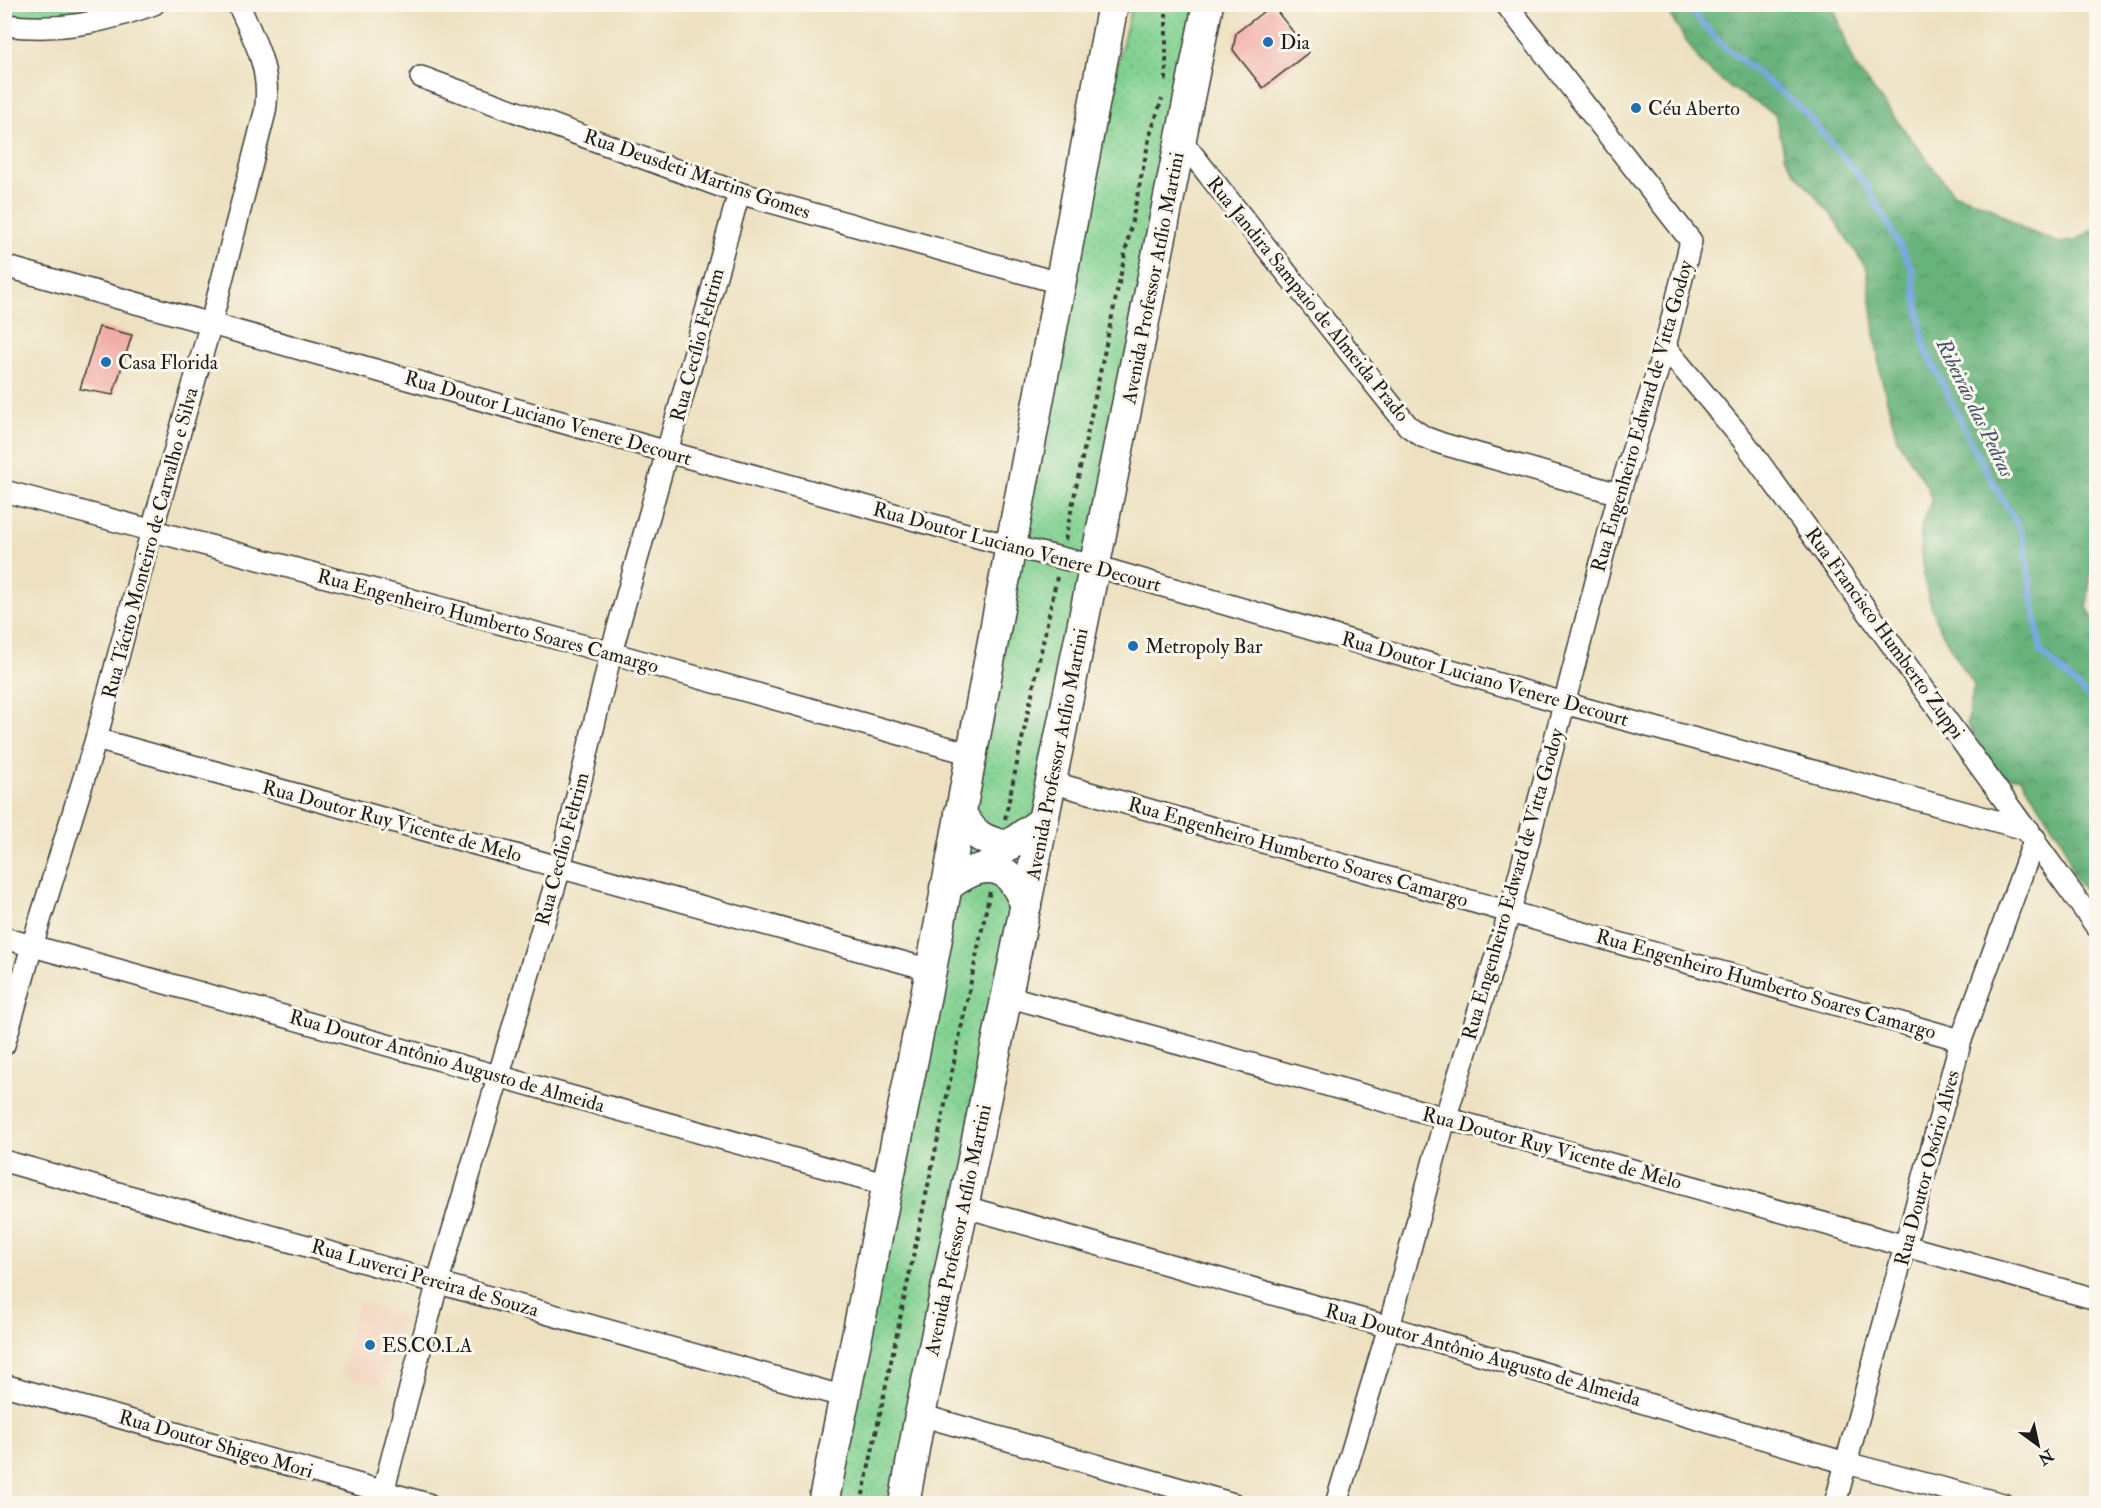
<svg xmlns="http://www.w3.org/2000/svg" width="2101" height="1508" font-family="'IM FELL Double Pica',serif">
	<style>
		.built { fill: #f3d4bf }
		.grass { fill: url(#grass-dots); stroke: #4e7656; stroke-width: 1.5 }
		.forest { fill: url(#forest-crowns); stroke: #42684c; stroke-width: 1.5 }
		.park { fill: url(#park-crowns); stroke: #4e7656; stroke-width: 1.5 }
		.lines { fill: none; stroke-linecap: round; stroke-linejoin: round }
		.stream { stroke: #7aa8e3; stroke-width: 6 }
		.building { fill: #f1aca5 }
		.minor-casing { stroke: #3b3a35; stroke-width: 24 }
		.secondary-casing { stroke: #3b3a35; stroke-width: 33 }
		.path { stroke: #3b3a35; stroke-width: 4; stroke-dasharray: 4.5 4.5; stroke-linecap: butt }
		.minor { stroke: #fff; stroke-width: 21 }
		.secondary { stroke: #fff; stroke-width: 30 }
		.poi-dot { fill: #1f6fb2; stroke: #fbf7ec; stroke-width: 2 }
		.labels { text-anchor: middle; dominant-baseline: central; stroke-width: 6; stroke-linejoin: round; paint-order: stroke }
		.poi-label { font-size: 20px; fill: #1c1c1c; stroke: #fbf7ec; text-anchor: start }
		.street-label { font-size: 20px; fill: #1c1c1c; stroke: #fbf7ec }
		.water-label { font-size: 21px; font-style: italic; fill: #42546c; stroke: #fbf7ec }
	</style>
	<defs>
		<pattern id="grass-dots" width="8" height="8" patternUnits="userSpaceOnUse" patternTransform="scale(1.5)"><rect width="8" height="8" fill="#81d191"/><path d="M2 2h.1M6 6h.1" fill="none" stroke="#6fb37c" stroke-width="1.8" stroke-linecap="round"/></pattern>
		<pattern id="forest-crowns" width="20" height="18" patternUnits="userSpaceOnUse" patternTransform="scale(1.5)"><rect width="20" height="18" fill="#68b37b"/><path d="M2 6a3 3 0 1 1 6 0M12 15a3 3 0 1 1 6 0" fill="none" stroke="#559164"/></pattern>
		<pattern id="park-crowns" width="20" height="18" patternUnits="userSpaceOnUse" patternTransform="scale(1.5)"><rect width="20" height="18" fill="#81d191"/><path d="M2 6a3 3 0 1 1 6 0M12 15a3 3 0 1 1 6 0" fill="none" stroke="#6fb37c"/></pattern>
	</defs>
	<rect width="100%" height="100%" fill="#fbf7ec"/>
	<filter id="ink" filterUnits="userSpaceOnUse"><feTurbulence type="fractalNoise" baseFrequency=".0167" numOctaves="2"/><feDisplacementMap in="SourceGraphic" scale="12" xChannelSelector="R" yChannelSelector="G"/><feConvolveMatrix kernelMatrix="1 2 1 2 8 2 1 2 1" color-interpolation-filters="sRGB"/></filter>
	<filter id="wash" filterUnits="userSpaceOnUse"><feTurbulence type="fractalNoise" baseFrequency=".008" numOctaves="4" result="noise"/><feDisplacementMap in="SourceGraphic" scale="24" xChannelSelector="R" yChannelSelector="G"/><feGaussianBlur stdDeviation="1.35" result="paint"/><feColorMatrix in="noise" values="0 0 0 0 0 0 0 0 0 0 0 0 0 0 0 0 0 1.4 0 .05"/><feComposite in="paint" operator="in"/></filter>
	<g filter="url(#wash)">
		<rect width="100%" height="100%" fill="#ede1c1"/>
		<polygon class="built" points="358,1301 401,1316 382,1386 340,1374"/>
		<polygon class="grass" points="1132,5 1205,5 901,1503 832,1504 1104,118"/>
		<path class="forest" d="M1663,5H1833L1854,65L1953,193L1989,206L2024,229L2059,243L2076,241L2096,228V558L2092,563L2087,607L2096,624V904L2075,879L2064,844L2021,777L2000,776L1967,724L1974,685C1947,643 1927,614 1922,563C1919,538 1919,523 1932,501L1926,484L1897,439L1880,372L1867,269L1830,213L1794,171L1785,156L1775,114L1728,86L1701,63Z"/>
		<polygon class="park" points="4,5 131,5 64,22 5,18"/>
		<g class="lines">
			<polyline class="stream" points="1685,4 1721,44 1802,109 1866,184 1912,268 1924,346 1977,454 2023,535 2041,652 2096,704"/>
		</g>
		<g id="blocks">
			<g class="building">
				<polygon points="1272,5 1309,52 1263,88 1233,50 1236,33"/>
				<polygon points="99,327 132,335 113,395 80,389"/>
			</g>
		</g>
	</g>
	<g filter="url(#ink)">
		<use href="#blocks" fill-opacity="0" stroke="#3b3a35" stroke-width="1.5"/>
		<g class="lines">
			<g class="minor-casing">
				<g id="minor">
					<path d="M4,25C60,32 101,23 154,4"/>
					<polyline points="421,77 739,193 1045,279"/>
					<polyline points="1181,140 1408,426 1424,437 1443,444 1619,494"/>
					<polyline points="4,266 668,452 1010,546 1095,566 1564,703 2029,830"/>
					<polyline points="1665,347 1743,440 2096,926"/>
					<polyline points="4,491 611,653 971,754"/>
					<polyline points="96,739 931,970"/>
					<polyline points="1051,782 1961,1040"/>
					<polyline points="4,938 888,1185"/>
					<polyline points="1007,996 2096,1299"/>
					<path d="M4,1045L32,946L96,739L152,530L211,323L265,112C272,71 255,41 238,4"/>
					<polyline points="4,1161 845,1397"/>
					<polyline points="962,1206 1389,1327 1846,1463 2003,1504"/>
					<polyline points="4,1385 428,1504"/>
					<polyline points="920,1415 1234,1504"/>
					<polyline points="380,1504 438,1281 560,868 611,653 739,193"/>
					<polyline points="1336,1504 1389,1327 1445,1119 1510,911 1619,494 1665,347 1691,241 1506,4"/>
					<polyline points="1835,1504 1961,1040 2035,838"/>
				</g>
			</g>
			<g class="secondary-casing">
				<g id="secondary">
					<path d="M960,812C973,835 982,841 1008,846L1043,821"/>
					<path d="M945,888C960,876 985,860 1005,873C1015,880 1021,894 1026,905"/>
					<polyline points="823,1504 931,970 1113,4"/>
					<polyline points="904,1504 920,1415 1043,821 1208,4"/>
				</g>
			</g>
			<g class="path">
				<polyline points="1166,4 1166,81"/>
				<polyline points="1065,540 1150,135 1162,99"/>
				<polyline points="1005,819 1057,577"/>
				<polyline points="861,1504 990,891"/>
			</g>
			<use href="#minor" class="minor"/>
			<use href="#secondary" class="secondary"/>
		</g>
	</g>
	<g class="poi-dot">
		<circle cx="1268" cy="42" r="6"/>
		<circle cx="1636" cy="108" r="6"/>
		<circle cx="106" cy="362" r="6"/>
		<circle cx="1133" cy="646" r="6"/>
		<circle cx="370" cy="1345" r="6"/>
	</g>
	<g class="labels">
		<g class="poi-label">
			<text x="1280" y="42">Dia</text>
			<text x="1648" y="108">Céu Aberto</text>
			<text x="118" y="362">Casa Florida</text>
			<text x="1145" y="646">Metropoly Bar</text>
			<text x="382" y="1345">ES.CO.LA</text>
		</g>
		<g class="street-label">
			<text transform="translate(697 174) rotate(19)">Rua Deusdeti Martins Gomes</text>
			<text transform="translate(1153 278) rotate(-79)">Avenida Professor Atílio Martini</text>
			<text transform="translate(1308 299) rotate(51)">Rua Jandira Sampaio de Almeida Prado</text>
			<text transform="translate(697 345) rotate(-75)">Rua Cecílio Feltrim</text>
			<text transform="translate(1642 416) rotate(-74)">Rua Engenheiro Edward de Vitta Godoy</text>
			<text transform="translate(548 418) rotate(16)">Rua Doutor Luciano Venere Decourt</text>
			<text transform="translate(150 543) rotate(-75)">Rua Tácito Monteiro de Carvalho e Silva</text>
			<text transform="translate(1017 547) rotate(15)">Rua Doutor Luciano Venere Decourt</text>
			<text transform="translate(488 621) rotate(15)">Rua Engenheiro Humberto Soares Camargo</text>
			<text transform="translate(1885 633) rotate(54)">Rua Francisco Humberto Zuppi</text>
			<text transform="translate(1485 679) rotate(16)">Rua Doutor Luciano Venere Decourt</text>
			<text transform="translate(1057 754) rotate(-79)">Avenida Professor Atílio Martini</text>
			<text transform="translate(392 821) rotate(15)">Rua Doutor Ruy Vicente de Melo</text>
			<text transform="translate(562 849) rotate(-75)">Rua Cecílio Feltrim</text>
			<text transform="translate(1298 852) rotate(16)">Rua Engenheiro Humberto Soares Camargo</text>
			<text transform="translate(1513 884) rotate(-74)">Rua Engenheiro Edward de Vitta Godoy</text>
			<text transform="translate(1766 984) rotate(16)">Rua Engenheiro Humberto Soares Camargo</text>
			<text transform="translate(447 1061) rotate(16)">Rua Doutor Antônio Augusto de Almeida</text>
			<text transform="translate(1552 1148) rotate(15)">Rua Doutor Ruy Vicente de Melo</text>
			<text transform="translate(1927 1168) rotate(-75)">Rua Doutor Osório Alves</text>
			<text transform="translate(958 1230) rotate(-78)">Avenida Professor Atílio Martini</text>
			<text transform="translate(425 1278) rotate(16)">Rua Luverci Pereira de Souza</text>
			<text transform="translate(1483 1355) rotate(16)">Rua Doutor Antônio Augusto de Almeida</text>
			<text transform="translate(216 1444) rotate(16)">Rua Doutor Shigeo Mori</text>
		</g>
		<g class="water-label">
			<text transform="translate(1975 408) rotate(64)">Ribeirão das Pedras</text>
		</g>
	</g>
	<rect width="2101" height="1508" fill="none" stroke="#fbf7ec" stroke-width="24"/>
	<g transform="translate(2038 1445) rotate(147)" stroke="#fbf7ec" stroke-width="4.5" paint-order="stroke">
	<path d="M0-4.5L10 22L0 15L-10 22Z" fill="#1c1c1c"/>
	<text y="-9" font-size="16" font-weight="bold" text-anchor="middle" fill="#1c1c1c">N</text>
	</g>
</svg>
